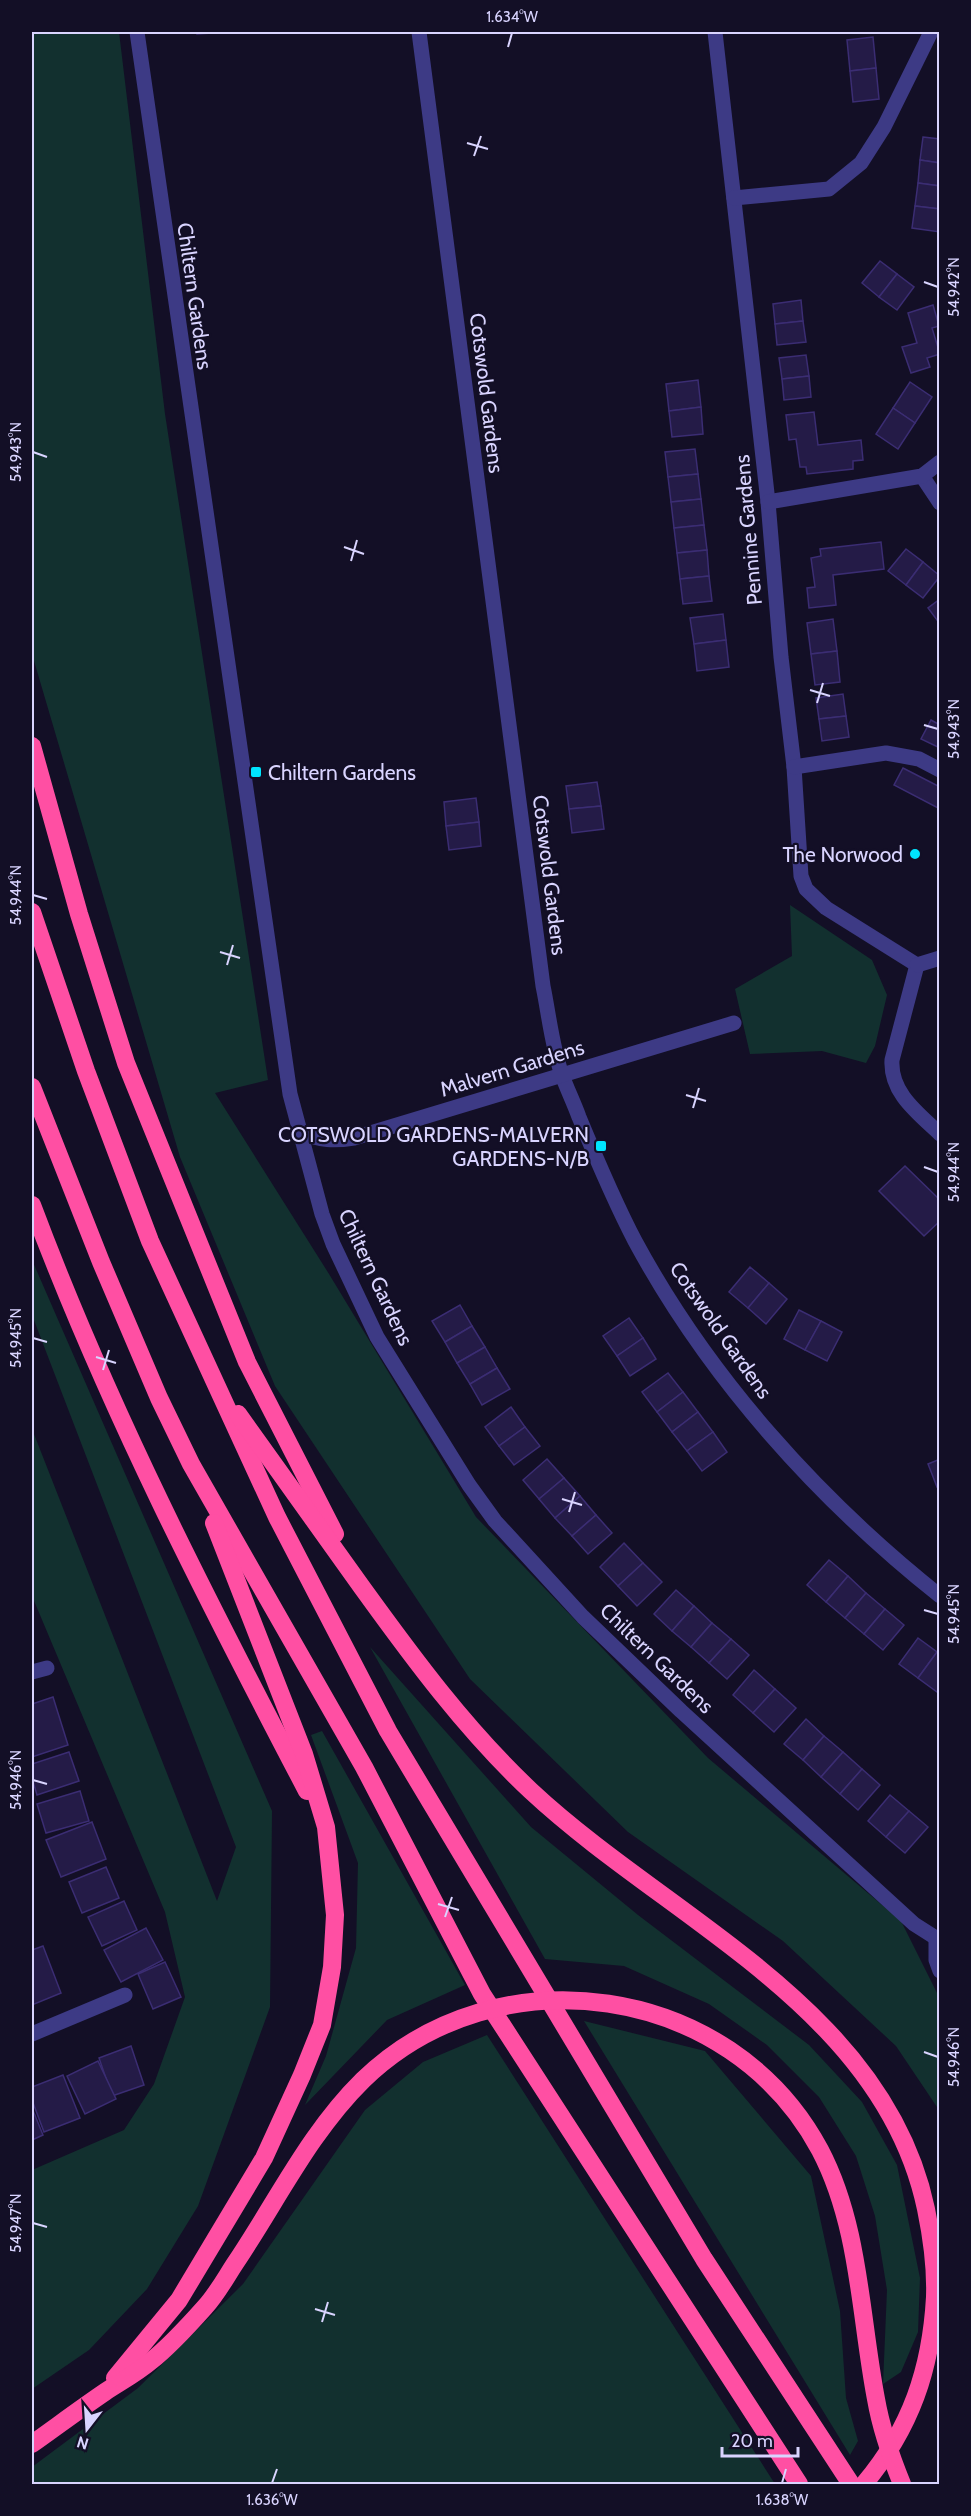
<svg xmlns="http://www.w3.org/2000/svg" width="971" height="2516" font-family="Cabin,sans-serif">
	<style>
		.green { fill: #12302f }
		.building { fill: #241b47; stroke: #3b2d73; stroke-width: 1.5 }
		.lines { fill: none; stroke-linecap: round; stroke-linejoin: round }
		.street { stroke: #3d3a85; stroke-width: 15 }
		.highway { stroke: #ff4fa3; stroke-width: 18 }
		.ticks { fill: none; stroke: #d9d4ff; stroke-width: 2 }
		.poi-dot { fill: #00e5ff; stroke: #130f26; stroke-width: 2 }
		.labels { text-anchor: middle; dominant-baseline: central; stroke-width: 4.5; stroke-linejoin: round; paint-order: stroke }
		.street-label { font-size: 21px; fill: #d9d4ff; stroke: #130f26 }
		.poi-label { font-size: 21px; fill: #d9d4ff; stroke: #130f26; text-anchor: end }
		.neatline { fill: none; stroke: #d9d4ff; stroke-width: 2 }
		.ticks-label { font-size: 15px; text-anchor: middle; fill: #d9d4ff }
	</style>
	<rect width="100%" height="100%" fill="#130f26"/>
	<g class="green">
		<polygon points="32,32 119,32 165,414 268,1080 215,1093 329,1274 476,1517 708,1758 901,1921 939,1997 939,2110 896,2046 783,1941 628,1832 470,1679 275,1386 180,1157 32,654"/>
		<polygon points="790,905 872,960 887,995 875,1046 866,1063 822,1051 750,1054 735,989 792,956"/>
		<polygon points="32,1260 272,1811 270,2007 198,2206 147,2289 89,2350 32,2389 32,2170 124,2130 154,2084 185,1997 165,1912 32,1596 32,1429 217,1901 236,1847 32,1315"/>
		<polygon points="370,1647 531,1827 638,1915 809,2045 862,2102 897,2165 920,2278 918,2332 901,2372 883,2384 887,2290 875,2216 856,2156 819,2097 767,2045 709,2004 624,1966 545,1959"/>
		<polygon points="322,1731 465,1985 387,2020 305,2105 326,2056 356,1948 358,1863 311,1735"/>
		<polygon points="584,2021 705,2051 811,2176 840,2311 846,2398 858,2441 850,2455"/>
		<polygon points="487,2035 775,2484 32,2484 32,2467 138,2388 243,2284 365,2110 423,2062"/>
	</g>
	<g class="building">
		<polygon points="197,32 229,32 197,34"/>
		<polygon points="873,37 876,68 850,71 847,40"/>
		<polygon points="876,68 879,99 853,102 850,71"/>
		<polygon points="923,137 940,139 940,163 920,160"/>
		<polygon points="920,160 940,163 940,186 918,183"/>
		<polygon points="918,183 940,186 940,209 915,206"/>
		<polygon points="915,206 940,209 940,232 912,228"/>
		<polygon points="880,261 897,274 879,297 862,283"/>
		<polygon points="897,274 914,287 897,310 879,297"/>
		<polygon points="801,300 803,321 775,324 773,304"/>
		<polygon points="933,305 939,326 932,328 940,354 927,358 930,367 911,373 902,347 917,343 908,313"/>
		<polygon points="803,321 806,342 777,345 775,324"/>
		<polygon points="806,355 809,376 782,379 779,358"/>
		<polygon points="809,376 811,397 784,400 782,379"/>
		<polygon points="698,380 701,407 669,411 666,384"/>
		<polygon points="910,382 932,397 915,423 893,408"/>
		<polygon points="701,407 703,434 672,437 669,411"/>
		<polygon points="893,408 915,423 898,449 876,434"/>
		<polygon points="814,412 818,445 861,440 863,460 853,461 853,469 807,474 806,467 800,467 796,439 789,440 786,415"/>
		<polygon points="695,449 698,474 668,477 665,452"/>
		<polygon points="698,474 701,499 671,502 668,477"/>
		<polygon points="701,499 704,525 674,528 671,502"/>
		<polygon points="704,525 707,550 677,553 674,528"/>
		<polygon points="881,542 884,569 833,575 836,605 809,608 807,588 815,587 811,558 821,556 820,549"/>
		<polygon points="906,549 923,562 906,585 888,571"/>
		<polygon points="707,550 709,576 680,579 677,553"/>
		<polygon points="923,562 940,576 923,598 906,585"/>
		<polygon points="709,576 712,601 683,604 680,579"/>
		<polygon points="940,599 940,624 928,608"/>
		<polygon points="723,614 726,640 694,644 690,618"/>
		<polygon points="833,619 837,651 811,654 807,623"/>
		<polygon points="726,640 729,667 697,671 694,644"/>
		<polygon points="837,651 840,682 815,685 811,654"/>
		<polygon points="843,694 846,716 819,719 816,698"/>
		<polygon points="846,716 849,737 822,741 819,719"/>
		<polygon points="931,720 940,725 940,748 921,739"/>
		<polygon points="903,768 940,787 940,809 894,785"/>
		<polygon points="597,782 601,806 569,809 566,786"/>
		<polygon points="476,798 479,822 446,826 444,802"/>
		<polygon points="601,806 604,829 572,833 569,809"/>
		<polygon points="479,822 481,846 449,850 446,826"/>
		<polygon points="905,1166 940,1200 940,1221 924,1236 879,1191"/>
		<polygon points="750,1267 769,1283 748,1308 729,1292"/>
		<polygon points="769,1283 787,1299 766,1324 748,1308"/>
		<polygon points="460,1305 472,1326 445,1342 432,1321"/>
		<polygon points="799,1310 821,1321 805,1350 784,1339"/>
		<polygon points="629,1318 643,1338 617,1356 603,1336"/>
		<polygon points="821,1321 842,1332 827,1361 805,1350"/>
		<polygon points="472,1326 485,1347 457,1363 445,1342"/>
		<polygon points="643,1338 656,1359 630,1376 617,1356"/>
		<polygon points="485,1347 497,1368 470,1384 457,1363"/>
		<polygon points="497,1368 510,1389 482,1405 470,1384"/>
		<polygon points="668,1373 683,1392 657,1412 642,1392"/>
		<polygon points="683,1392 698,1412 672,1432 657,1412"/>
		<polygon points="511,1407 525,1427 499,1446 485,1427"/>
		<polygon points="698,1412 713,1432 687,1451 672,1432"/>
		<polygon points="525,1427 540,1446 514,1465 499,1446"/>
		<polygon points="713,1432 727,1452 702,1471 687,1451"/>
		<polygon points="547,1459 564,1478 539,1499 523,1480"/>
		<polygon points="940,1459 940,1486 937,1487 928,1464"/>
		<polygon points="564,1478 580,1496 555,1518 539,1499"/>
		<polygon points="580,1496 596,1515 572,1536 555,1518"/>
		<polygon points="596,1515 612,1533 588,1554 572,1536"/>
		<polygon points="624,1543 643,1563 618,1586 600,1567"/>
		<polygon points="829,1560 848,1576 826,1602 807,1585"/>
		<polygon points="643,1563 662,1582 637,1606 618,1586"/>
		<polygon points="848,1576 866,1593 845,1618 826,1602"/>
		<polygon points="676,1590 694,1606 672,1631 654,1614"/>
		<polygon points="866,1593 885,1609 864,1634 845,1618"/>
		<polygon points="694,1606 712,1623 691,1647 672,1631"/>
		<polygon points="885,1609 904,1625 883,1650 864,1634"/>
		<polygon points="712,1623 731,1639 709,1663 691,1647"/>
		<polygon points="918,1638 937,1652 918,1678 899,1664"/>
		<polygon points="731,1639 749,1655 727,1679 709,1663"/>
		<polygon points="937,1652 940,1654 940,1688 937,1692 918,1678"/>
		<polygon points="754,1670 775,1689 753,1713 733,1695"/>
		<polygon points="775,1689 796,1708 774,1732 753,1713"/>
		<polygon points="53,1697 68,1745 32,1757 32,1704"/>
		<polygon points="806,1719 824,1736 803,1760 784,1744"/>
		<polygon points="824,1736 843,1752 821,1777 803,1760"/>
		<polygon points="69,1752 79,1781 37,1795 32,1778 32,1764"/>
		<polygon points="843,1752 862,1769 840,1794 821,1777"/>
		<polygon points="862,1769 880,1785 858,1810 840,1794"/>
		<polygon points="80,1791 89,1821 46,1833 37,1804"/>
		<polygon points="890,1795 909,1811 886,1837 868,1821"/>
		<polygon points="909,1811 928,1827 905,1853 886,1837"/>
		<polygon points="92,1822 106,1859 61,1877 46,1840"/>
		<polygon points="106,1867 119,1898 82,1913 69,1882"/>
		<polygon points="124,1901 137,1930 102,1946 88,1917"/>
		<polygon points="146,1928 163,1960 121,1982 104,1950"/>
		<polygon points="43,1946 61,1993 32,2005 32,1950"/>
		<polygon points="165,1962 181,1997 153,2009 138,1974"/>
		<polygon points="131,2046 144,2085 112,2096 99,2058"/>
		<polygon points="98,2061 116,2099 85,2114 67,2076"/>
		<polygon points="63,2075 80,2118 44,2132 32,2100 32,2087"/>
		<polygon points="32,2108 43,2135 32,2140"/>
	</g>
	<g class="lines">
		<g class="street">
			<polyline points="137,32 290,1094 322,1214 333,1244 377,1337 469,1485 495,1521 583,1617 681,1711 914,1924 936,1938"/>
			<path d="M419,32L543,986C549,1015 552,1047 562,1075C567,1089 574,1103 579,1117C596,1158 614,1201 635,1241C709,1378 818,1499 940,1596"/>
			<polyline points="715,32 768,502 781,657 794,767 801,876 806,889 826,908 917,965"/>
			<polyline points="734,198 829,189 861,163 884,127 931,32"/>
			<polyline points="922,476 940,503"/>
			<polyline points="768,502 922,476 940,462"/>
			<polyline points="794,767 886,753 919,759 940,770"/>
			<path d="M917,965L892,1060C890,1093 918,1113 940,1134"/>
			<polyline points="917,965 940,958"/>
			<path d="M302,1132C319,1141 335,1141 354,1138L734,1023"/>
			<polyline points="32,1672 47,1668"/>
			<polyline points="936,1938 936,1960 940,1971"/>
			<polyline points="32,2034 125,1995"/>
		</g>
		<g class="highway">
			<polyline points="32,746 79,914 126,1063 247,1362 335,1534"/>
			<polyline points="32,912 86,1071 150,1241 277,1517 388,1731 704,2259 851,2484"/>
			<polyline points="32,1087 101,1262 159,1398 191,1464 364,1767 482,1994 799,2484"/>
			<path d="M32,1205C108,1408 207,1600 307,1791"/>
			<path d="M238,1414C279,1471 320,1529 361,1586C413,1658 466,1730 531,1791C668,1919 884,2008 926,2209C932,2238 936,2267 935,2297C931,2369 911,2428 864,2484"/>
			<polyline points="115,2378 179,2300 264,2158 302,2075 322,2025 332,1967 335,1915 326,1827 304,1754 214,1523"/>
			<path d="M32,2444C56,2427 80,2409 105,2392C120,2382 137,2373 151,2361C170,2346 189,2325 205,2307C217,2294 226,2277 236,2262C277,2201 310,2132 363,2080C497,1950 731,1983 820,2150C860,2226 860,2316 876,2399C881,2428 891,2457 902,2484"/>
		</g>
	</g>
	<path class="ticks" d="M508,47L512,33M467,143L488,149M474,156L481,136M924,282L938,287M33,452L47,457M344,547L364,554M351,561L357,540M810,690L830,696M817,703L823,683M924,725L938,729M33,895L47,899M220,952L240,958M227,965L233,945M686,1095L706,1101M693,1108L699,1088M924,1167L938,1172M33,1338L47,1342M96,1357L116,1363M103,1370L109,1350M562,1499L582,1505M569,1512L575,1492M924,1610L938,1614M33,1780L47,1784M438,1904L459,1910M445,1917L452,1897M924,2052L938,2057M33,2223L47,2227M315,2309L335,2315M322,2322L328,2302M272,2483L277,2469M782,2483L786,2469"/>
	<g class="poi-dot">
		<rect x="250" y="766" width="12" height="12" rx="3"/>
		<circle cx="915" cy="854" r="6"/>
		<rect x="595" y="1140" width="12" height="12" rx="3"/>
	</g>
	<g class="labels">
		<g class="street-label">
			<text transform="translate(195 296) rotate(82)">Chiltern Gardens</text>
			<text transform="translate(487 393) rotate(83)">Cotswold Gardens</text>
			<text transform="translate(748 530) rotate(-95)">Pennine Gardens</text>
			<text transform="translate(550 875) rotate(83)">Cotswold Gardens</text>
			<text transform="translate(512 1068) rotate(-17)">Malvern Gardens</text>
			<text transform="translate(376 1277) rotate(65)">Chiltern Gardens</text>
			<text transform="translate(721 1330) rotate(55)">Cotswold Gardens</text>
			<text transform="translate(657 1658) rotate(44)">Chiltern Gardens</text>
		</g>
		<g class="poi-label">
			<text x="268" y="772" text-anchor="start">Chiltern Gardens</text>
			<text x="903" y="854">The Norwood</text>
			<text x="589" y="1134">COTSWOLD GARDENS-MALVERN<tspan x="589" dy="24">GARDENS-N/B</tspan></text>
		</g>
	</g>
	<rect width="971" height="2516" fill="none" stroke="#130f26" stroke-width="66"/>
	<g transform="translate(87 2429) rotate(197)" stroke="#130f26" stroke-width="4.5" paint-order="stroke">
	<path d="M0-4.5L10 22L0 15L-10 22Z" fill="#d9d4ff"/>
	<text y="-9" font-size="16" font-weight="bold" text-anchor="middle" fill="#d9d4ff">N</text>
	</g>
	<path d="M722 2447v9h76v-9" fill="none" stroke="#d9d4ff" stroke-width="3"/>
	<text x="731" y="2447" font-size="18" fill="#d9d4ff" stroke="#130f26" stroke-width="4.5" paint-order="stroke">20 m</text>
	<rect x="33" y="33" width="905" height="2450" class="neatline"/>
	<g class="ticks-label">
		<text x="512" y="22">1.634°W</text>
		<text transform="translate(954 287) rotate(-90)" y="5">54.942°N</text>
		<text transform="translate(16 452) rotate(-90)" y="5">54.943°N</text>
		<text transform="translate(954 729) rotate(-90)" y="5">54.943°N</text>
		<text transform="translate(16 895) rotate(-90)" y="5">54.944°N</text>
		<text transform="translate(954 1172) rotate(-90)" y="5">54.944°N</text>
		<text transform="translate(16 1338) rotate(-90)" y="5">54.945°N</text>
		<text transform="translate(954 1614) rotate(-90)" y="5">54.945°N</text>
		<text transform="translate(16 1780) rotate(-90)" y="5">54.946°N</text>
		<text transform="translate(954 2057) rotate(-90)" y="5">54.946°N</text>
		<text transform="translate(16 2223) rotate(-90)" y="5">54.947°N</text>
		<text x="272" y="2505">1.636°W</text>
		<text x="782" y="2505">1.638°W</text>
	</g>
</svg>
